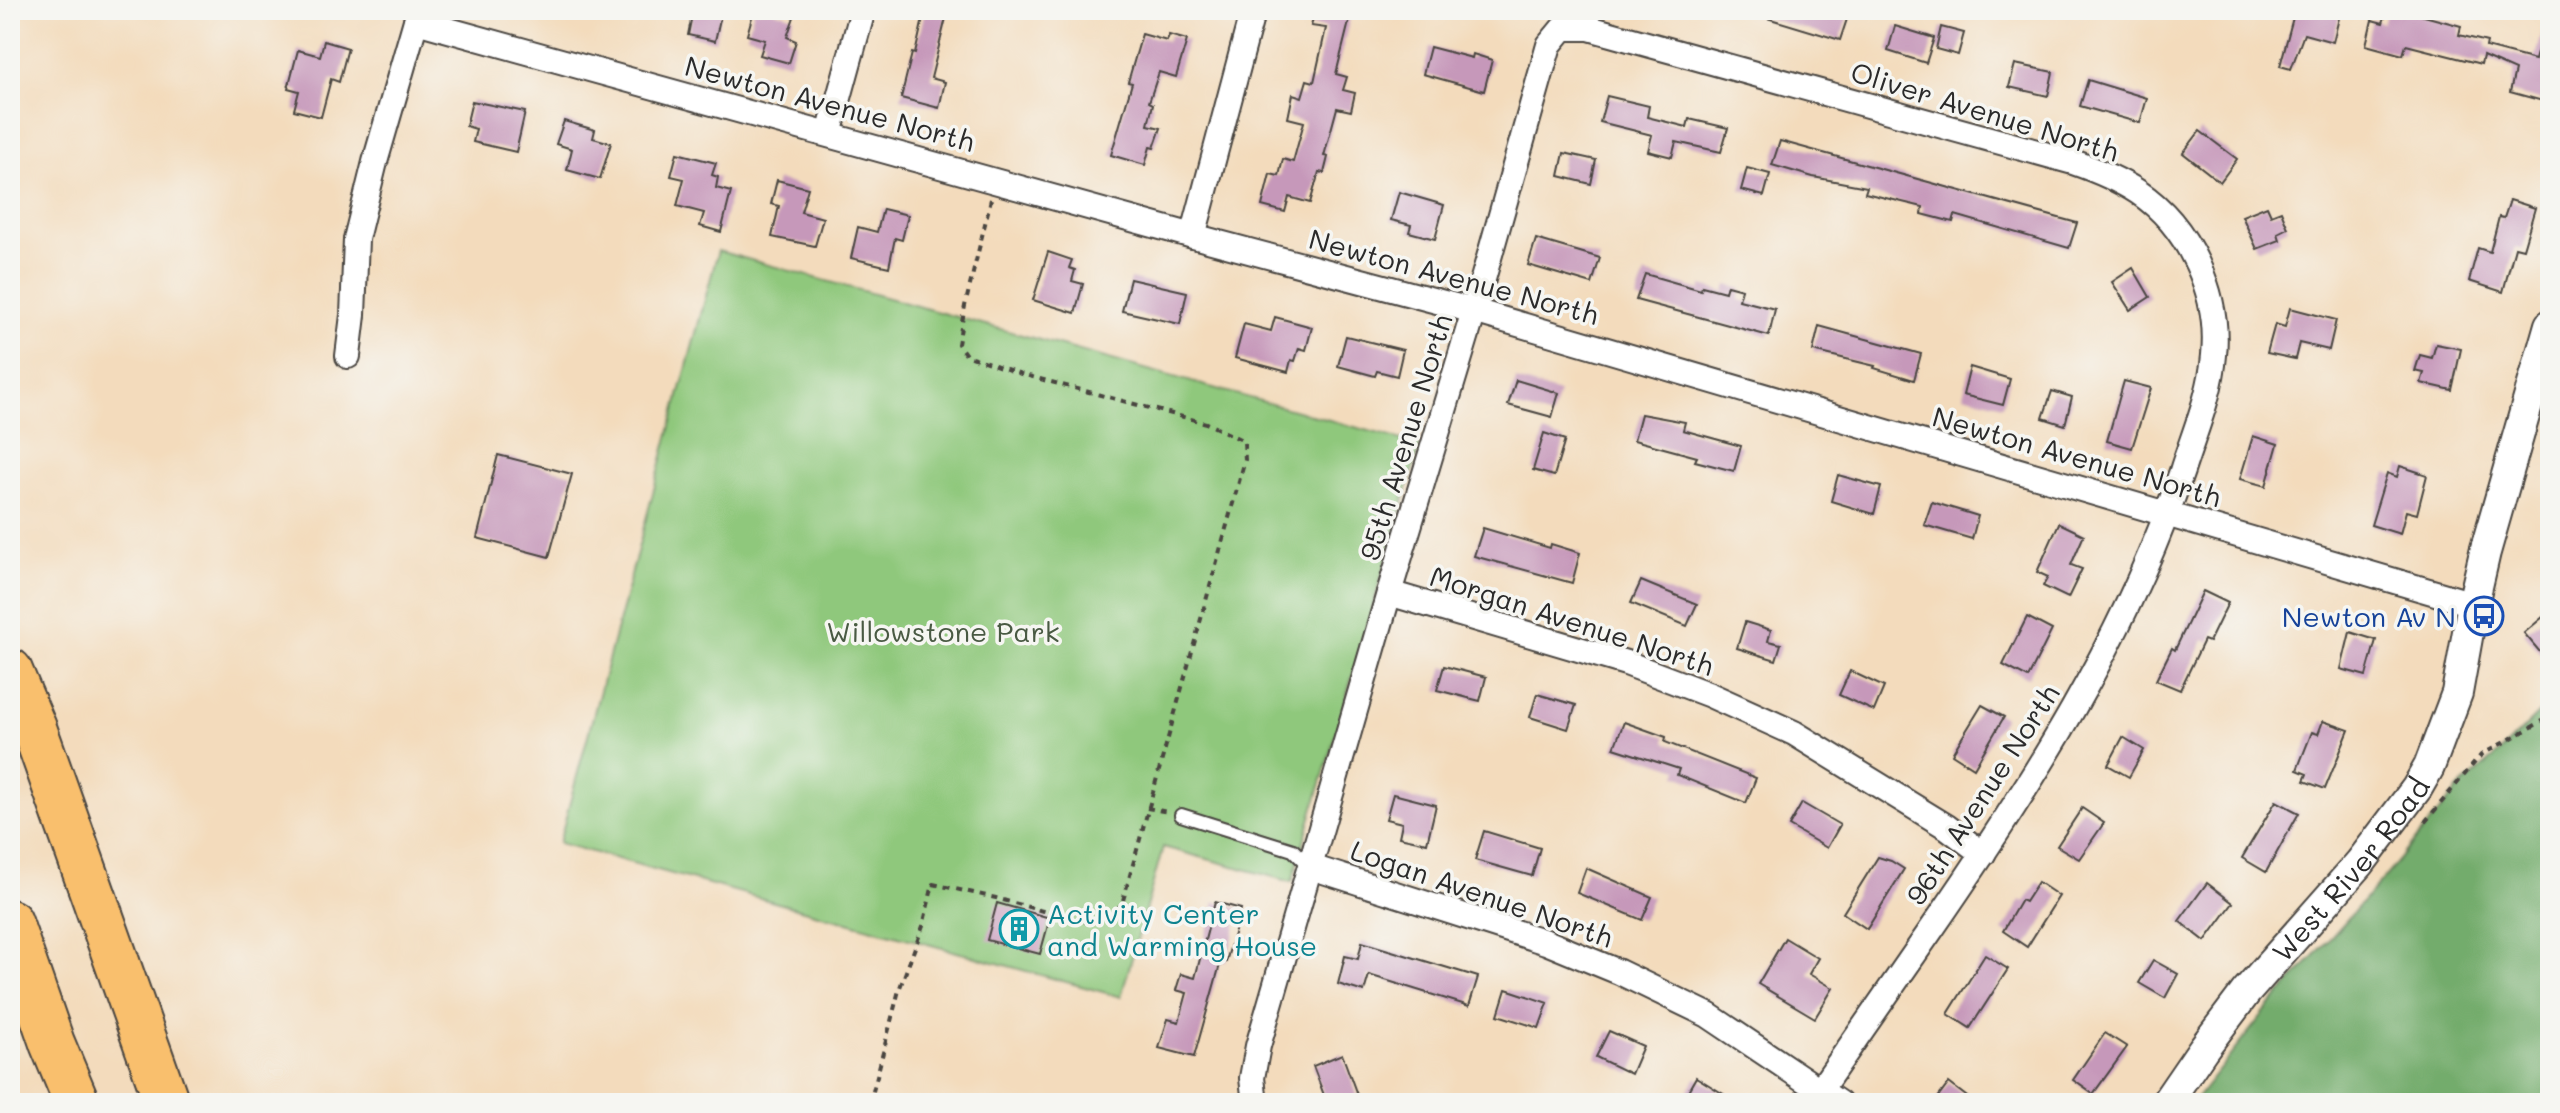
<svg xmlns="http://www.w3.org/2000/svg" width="2560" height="1113" font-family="Mali,sans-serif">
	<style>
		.green { fill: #8fc87c; stroke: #5d7a54; stroke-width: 2 }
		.forest { fill: #73ac6c; stroke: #4f6c4c; stroke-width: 2 }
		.building { fill: #c698ba }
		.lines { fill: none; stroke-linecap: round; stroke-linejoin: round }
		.service-casing { stroke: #494541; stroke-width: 16 }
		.minor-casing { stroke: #494541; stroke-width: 28 }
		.tertiary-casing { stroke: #494541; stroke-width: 34 }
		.motorway-casing { stroke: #494541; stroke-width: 48 }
		.path { stroke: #494541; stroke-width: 4; stroke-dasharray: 6 6; stroke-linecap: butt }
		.service { stroke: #fff; stroke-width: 12 }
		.minor { stroke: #fff; stroke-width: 24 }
		.tertiary { stroke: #fff; stroke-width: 30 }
		.motorway { stroke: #f9bf6d; stroke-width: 44 }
		.labels { text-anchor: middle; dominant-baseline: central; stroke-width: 7; stroke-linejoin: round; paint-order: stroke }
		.street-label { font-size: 28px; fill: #2b2b2b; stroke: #f6f6f2 }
		.transit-label { font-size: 28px; fill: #164399; stroke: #f6f6f2; text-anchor: end }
		.park-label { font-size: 28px; fill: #495a43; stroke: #f6f6f2 }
		.culture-label { font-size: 28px; fill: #0d838f; stroke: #f6f6f2; text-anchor: start }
	</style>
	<rect width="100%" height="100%" fill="#f6f6f2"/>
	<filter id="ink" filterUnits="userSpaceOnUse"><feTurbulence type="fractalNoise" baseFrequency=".0125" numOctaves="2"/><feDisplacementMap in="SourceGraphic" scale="16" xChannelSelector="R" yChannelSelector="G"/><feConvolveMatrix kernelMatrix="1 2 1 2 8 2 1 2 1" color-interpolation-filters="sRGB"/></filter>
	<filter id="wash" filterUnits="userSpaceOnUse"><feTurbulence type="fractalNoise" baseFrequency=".006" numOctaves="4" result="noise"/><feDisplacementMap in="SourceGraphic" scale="32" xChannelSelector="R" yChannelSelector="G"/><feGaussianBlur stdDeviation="1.8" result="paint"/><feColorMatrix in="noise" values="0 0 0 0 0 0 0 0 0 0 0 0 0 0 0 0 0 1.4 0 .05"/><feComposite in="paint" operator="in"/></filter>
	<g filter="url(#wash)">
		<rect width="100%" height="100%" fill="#f3dbbc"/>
		<polygon class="green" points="718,251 1420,445 1292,882 1163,847 1121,997 559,843"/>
		<polygon class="forest" points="2550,702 2550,1103 2193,1103 2267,1009 2385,877 2458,789 2494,758"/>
		<g id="blocks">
			<g class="building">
				<polygon points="693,10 722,10 715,41 688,35"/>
				<polygon points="754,10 772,10 794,17 787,37 796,41 789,63 760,55 765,40 747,35"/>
				<polygon points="925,10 948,10 931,78 945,82 939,108 901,98 912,53 915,54"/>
				<polygon points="1316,10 1352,10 1336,74 1347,77 1343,90 1355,93 1351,111 1337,108 1324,156 1328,157 1324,173 1319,172 1310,203 1289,197 1285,212 1262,206 1270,174 1279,176 1283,159 1293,162 1304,122 1288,118 1293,94 1302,97 1307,80 1314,82 1326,28 1311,26"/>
				<polygon points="1755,10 1850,10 1840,40 1754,14"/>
				<polygon points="2295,10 2341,10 2333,42 2304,34 2291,69 2280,66"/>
				<polygon points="2387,10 2402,10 2461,26 2459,35 2487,42 2486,47 2535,60 2545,23 2550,24 2550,103 2510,92 2515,70 2483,56 2481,64 2406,45 2403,55 2366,45 2372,20 2383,23"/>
				<polygon points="1895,26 1934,38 1926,63 1888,51"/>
				<polygon points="1941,27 1964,33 1958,55 1936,49"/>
				<polygon points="1142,34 1167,41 1169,35 1187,40 1176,77 1159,72 1149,102 1153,104 1148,125 1161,128 1154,148 1150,147 1145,165 1111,155 1132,83 1128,82"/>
				<polygon points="324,41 348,48 339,82 331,79 321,117 294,110 299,91 288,88 298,50 320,56"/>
				<polygon points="1430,47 1472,58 1473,54 1492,60 1484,91 1423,74"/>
				<polygon points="2015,64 2053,72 2048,96 2009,87"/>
				<polygon points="2088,80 2147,98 2140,123 2080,106"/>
				<polygon points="1607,96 1649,106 1647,117 1687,127 1689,119 1728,128 1721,152 1676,142 1672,157 1648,151 1652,135 1600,122"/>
				<polygon points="472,101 525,112 516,152 473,142 476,129 466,126"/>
				<polygon points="564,121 595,130 593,138 611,143 600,179 567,170 572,149 556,144"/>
				<polygon points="2200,131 2237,159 2220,182 2183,153"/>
				<polygon points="1780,141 2077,223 2069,248 1955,215 1953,222 1922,214 1923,207 1865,193 1867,187 1813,177 1772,165"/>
				<polygon points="677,153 716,163 712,175 718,177 716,188 731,192 721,232 700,226 704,213 677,206 684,179 671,176"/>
				<polygon points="1564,153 1596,160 1591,184 1559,176"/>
				<polygon points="1747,168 1770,174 1764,196 1741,190"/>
				<polygon points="777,180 808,188 801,212 823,218 815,246 772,237 779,206 771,204"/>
				<polygon points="1399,192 1444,205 1435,239 1409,232 1411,225 1391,220"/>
				<polygon points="2510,200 2535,208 2523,249 2515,247 2503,292 2469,281 2478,248 2490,252 2499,217 2504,218"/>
				<polygon points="2267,206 2271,215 2281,211 2288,228 2278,233 2280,240 2257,249 2242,216"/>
				<polygon points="883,209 908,215 902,240 895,238 889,267 851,258 858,227 877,232"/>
				<polygon points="1536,239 1600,258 1592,284 1528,265"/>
				<polygon points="1048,252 1072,260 1069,268 1075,270 1072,281 1083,284 1075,313 1033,300"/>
				<polygon points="2133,268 2150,297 2130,310 2112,282"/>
				<polygon points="1645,274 1701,290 1702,286 1725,292 1727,285 1742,289 1739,300 1775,309 1769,336 1636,300"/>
				<polygon points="1130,279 1187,292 1180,324 1122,311"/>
				<polygon points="2290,308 2336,320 2329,350 2299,343 2295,359 2267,353 2275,324 2285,327"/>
				<polygon points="1275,317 1312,327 1306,350 1299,348 1295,361 1291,360 1288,372 1235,358 1244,324 1271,331"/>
				<polygon points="1819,326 1921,354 1914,380 1874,368 1875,366 1813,351"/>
				<polygon points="1346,336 1403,350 1397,376 1377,371 1375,376 1338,366"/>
				<polygon points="2436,344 2461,349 2452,390 2421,383 2424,373 2415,371 2420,355 2432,358"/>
				<polygon points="1970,367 2010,379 2003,405 1963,395"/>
				<polygon points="1516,380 1559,393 1552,417 1508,405"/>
				<polygon points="2124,381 2151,388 2132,448 2107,441"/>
				<polygon points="2052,391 2072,397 2065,425 2043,418"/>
				<polygon points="1641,414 1685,422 1683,430 1741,446 1734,471 1695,461 1697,457 1634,440"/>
				<polygon points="1544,433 1565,440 1554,476 1533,470"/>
				<polygon points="2253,436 2278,444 2266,486 2240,479"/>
				<polygon points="498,455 572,474 549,557 477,538"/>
				<polygon points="2400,466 2427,475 2417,514 2406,511 2400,534 2371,525 2387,473 2397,477"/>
				<polygon points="1838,475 1881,487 1874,514 1831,501"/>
				<polygon points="1932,502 1978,516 1972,539 1924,525"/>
				<polygon points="2059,523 2084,535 2071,565 2082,569 2068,598 2043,586 2048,577 2037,572"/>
				<polygon points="1483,528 1550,548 1551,544 1580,553 1572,583 1474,556"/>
				<polygon points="1641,581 1697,604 1687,626 1631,603"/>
				<polygon points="2203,591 2228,603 2209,642 2204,640 2180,690 2156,680 2172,648 2175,650"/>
				<polygon points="2550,611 2550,664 2524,633"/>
				<polygon points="2027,617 2052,630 2028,678 2003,665"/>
				<polygon points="1745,622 1771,630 1768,641 1781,644 1776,660 1737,648"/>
				<polygon points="2350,632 2376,640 2366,676 2341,669"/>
				<polygon points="1444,666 1486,677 1480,701 1437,690"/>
				<polygon points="1850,671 1884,687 1874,711 1839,695"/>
				<polygon points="1537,694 1576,705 1568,729 1530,717"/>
				<polygon points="1982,705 2004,717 1974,768 1952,754"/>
				<polygon points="2323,721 2349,730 2325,789 2304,781 2307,774 2297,770 2312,732 2318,734"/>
				<polygon points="1624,722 1666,737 1665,742 1756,778 1746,803 1677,775 1679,769 1614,748"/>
				<polygon points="2123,737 2144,750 2129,777 2108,765"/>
				<polygon points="1393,794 1436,805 1427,843 1399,837 1402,823 1386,819"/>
				<polygon points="2276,801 2299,813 2266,872 2242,858"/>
				<polygon points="1802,803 1840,825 1827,848 1789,826"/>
				<polygon points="2082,808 2104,823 2079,859 2057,846"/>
				<polygon points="1484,831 1540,848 1532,876 1475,860"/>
				<polygon points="1878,857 1891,861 1904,869 1867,929 1843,913"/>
				<polygon points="1586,868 1652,897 1642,920 1577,893"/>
				<polygon points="2038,882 2059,896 2027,947 2003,931 2021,900 2025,902"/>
				<polygon points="2207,883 2233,903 2205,941 2179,921"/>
				<polygon points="1215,902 1241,909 1226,962 1221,961 1194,1057 1159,1048 1168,1019 1179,1022 1187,993 1176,990 1181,974 1195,978"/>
				<polygon points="997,903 1050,918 1040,954 987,940"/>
				<polygon points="1785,938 1818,958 1809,974 1833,988 1815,1018 1758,984"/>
				<polygon points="1362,942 1478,977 1469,1006 1369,975 1364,992 1338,984 1345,956 1358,959"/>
				<polygon points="1985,955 2008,969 1970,1028 1948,1014"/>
				<polygon points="2153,960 2178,974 2165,998 2139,983"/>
				<polygon points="1506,989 1548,1003 1539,1028 1498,1015"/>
				<polygon points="1609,1031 1643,1046 1631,1074 1596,1057"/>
				<polygon points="2105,1033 2127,1047 2093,1094 2073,1080"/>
				<polygon points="1342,1054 1360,1103 1327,1103 1313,1066"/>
				<polygon points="1696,1077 1738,1103 1681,1103"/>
				<polygon points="1949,1083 1975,1103 1934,1103"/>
			</g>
		</g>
	</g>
	<g filter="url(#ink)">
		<use href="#blocks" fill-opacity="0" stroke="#494541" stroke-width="2"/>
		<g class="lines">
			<g class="service-casing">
				<polyline id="service" points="1181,815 1293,850 1310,867"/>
			</g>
			<g class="minor-casing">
				<g id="minor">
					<polyline points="416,21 1193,236 1474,311 2473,604"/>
					<polyline points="829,134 863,10"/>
					<polyline points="1193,236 1253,10"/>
					<polyline points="348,356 353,315 356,239 375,162 419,10"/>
					<polyline points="1389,593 1626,663 1710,695 1794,733 1947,827 1983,854"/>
					<polyline points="1311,867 1546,942 1619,972 1708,1015 1839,1103"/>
					<path d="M1255,1103L1252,1078L1258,1046L1389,593L1474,311L1549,45L1563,28H1589L2073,162C2096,170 2118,179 2138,192C2189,226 2220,295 2214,355C2211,395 2194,433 2182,471C2125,640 2032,784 1931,930C1891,987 1851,1046 1811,1103"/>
				</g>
			</g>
			<g class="tertiary-casing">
				<g id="tertiary">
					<path id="s1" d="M2166,1103L2203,1049L2246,992L2360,863L2417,788L2429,767L2457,693L2473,604L2485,552L2550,325"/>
				</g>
			</g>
			<g class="motorway-casing">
				<g id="motorway">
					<polyline points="10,671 34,728 167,1103"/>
					<polyline points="10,922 52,1043 77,1103"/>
				</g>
			</g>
			<g class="path">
				<polyline points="1147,808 1168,812"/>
				<polyline points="2425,822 2481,755 2550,717"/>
				<polyline points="870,1103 899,990 923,926 933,884 996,898 1082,922 1108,918 1122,904 1245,460 1244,441 1206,423 1021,374 966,355 958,344 965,306 991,199"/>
			</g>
			<use href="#service" class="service"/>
			<use href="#minor" class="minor"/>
			<use href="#tertiary" class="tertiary"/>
			<use href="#motorway" class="motorway"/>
		</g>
	</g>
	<defs>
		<g id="bus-ring" transform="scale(2)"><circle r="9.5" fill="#f6f6f2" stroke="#1a4fb4" stroke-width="1.5"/><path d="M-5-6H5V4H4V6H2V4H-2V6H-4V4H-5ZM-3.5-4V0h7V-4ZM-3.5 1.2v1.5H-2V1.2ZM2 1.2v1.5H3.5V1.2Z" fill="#1a4fb4"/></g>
		<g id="building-ring" transform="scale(2)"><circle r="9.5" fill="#f6f6f2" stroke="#0f9aa8" stroke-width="1.5"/><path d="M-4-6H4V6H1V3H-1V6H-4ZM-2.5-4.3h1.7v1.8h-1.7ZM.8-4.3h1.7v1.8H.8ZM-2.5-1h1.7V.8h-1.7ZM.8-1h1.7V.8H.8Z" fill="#0f9aa8"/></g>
	</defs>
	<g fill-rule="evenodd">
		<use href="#bus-ring" x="2484" y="616"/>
		<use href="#building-ring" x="1019" y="929"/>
	</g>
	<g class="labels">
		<g class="street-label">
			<text transform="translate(830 103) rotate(15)">Newton Avenue North</text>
			<text transform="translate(1985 111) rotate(17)">Oliver Avenue North</text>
			<text transform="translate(1454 276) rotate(15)">Newton Avenue North</text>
			<text transform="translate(1405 437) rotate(-73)">95th Avenue North</text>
			<text transform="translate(2077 456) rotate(16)">Newton Avenue North</text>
			<text transform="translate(1572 620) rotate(18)">Morgan Avenue North</text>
			<text transform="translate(1982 794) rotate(-57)">96th Avenue North</text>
			<text stroke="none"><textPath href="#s1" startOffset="298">West River Road</textPath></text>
			<text transform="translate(1482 893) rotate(19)">Logan Avenue North</text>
		</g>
		<g class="transit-label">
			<text x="2456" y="616">Newton Av N</text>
		</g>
		<g class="park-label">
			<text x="943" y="631">Willowstone Park</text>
		</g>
		<g class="culture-label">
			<text x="1047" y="913">Activity Center<tspan x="1047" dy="32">and Warming House</tspan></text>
		</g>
	</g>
	<rect width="2560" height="1113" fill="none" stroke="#f6f6f2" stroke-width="40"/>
</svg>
